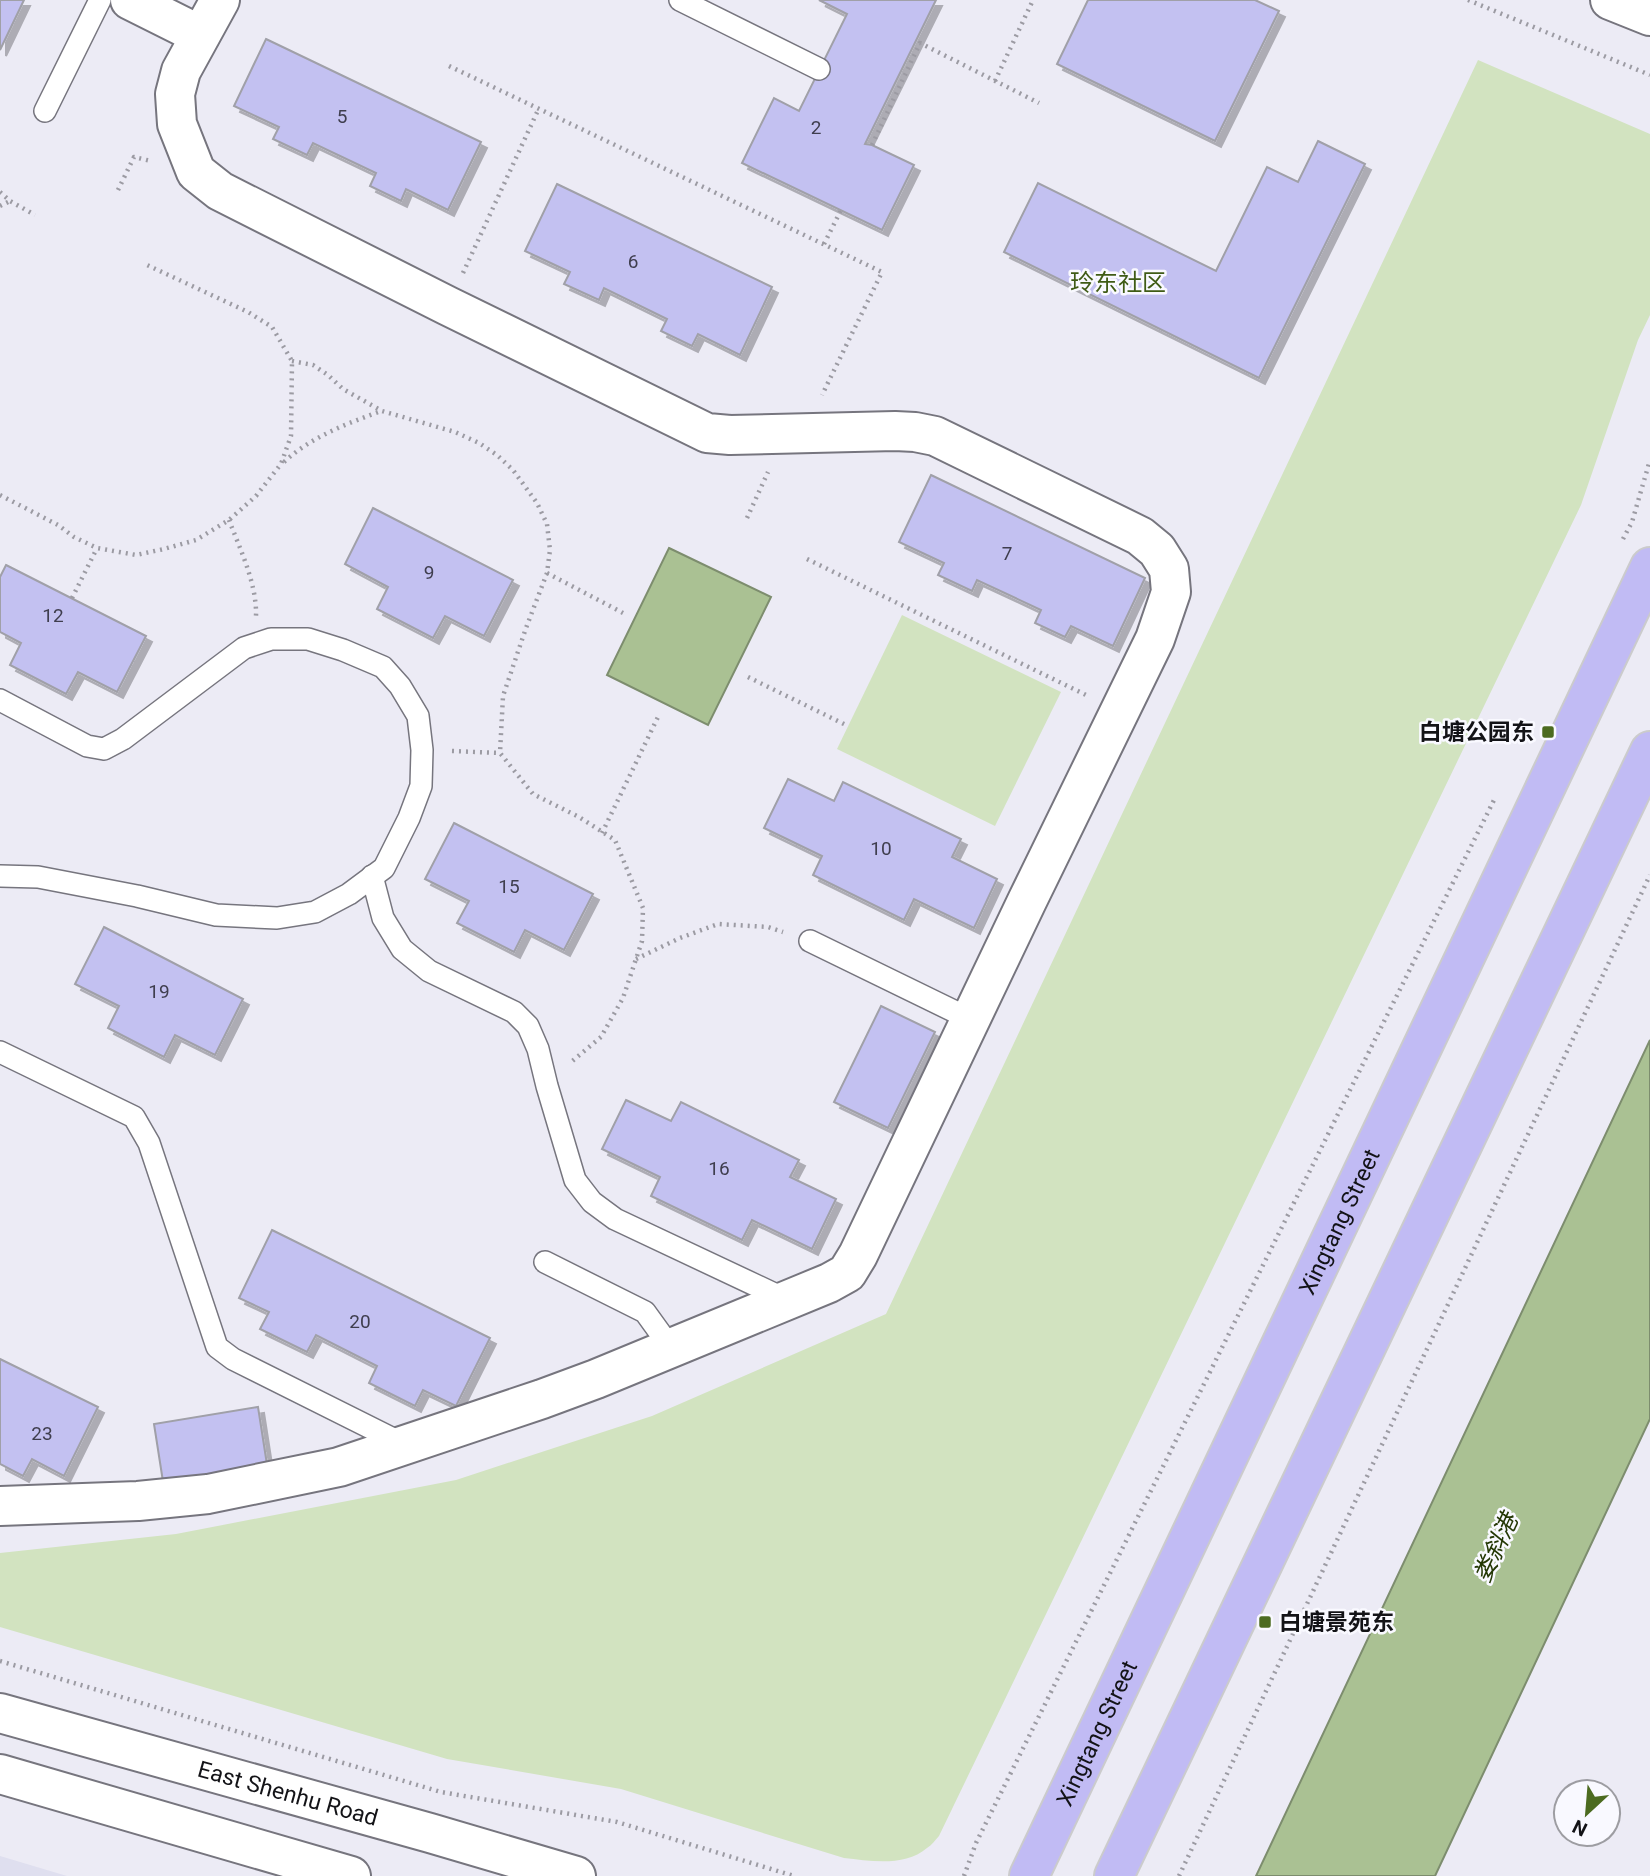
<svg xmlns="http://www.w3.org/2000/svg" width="1650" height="1876" font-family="Roboto,'Noto Sans SC',sans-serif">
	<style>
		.built { fill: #dfdfef }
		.green { fill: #d2e3c0 }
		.water { fill: #aac193; stroke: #7d8d6e; stroke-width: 2 }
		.building { fill: #c3c1f1; stroke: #a0a0a8; stroke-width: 2; filter: url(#shadow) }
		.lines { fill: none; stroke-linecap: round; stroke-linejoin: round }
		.service-casing { stroke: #76757e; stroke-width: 24 }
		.minor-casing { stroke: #76757e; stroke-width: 42 }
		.secondary-casing { stroke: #76757e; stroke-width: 42 }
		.primary-casing { stroke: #cbcbcc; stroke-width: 42 }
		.path { stroke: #9c9ba3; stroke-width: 4.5; stroke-dasharray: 2 5; stroke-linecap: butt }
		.service { stroke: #fff; stroke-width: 21 }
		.minor { stroke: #fff; stroke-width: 38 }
		.secondary { stroke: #fff; stroke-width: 38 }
		.primary { stroke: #c1bbf4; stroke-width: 38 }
		.poi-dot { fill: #4c6b20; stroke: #f9f9ff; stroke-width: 2.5 }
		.labels { text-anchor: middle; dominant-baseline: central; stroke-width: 5; stroke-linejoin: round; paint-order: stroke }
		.number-label { font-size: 19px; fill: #3f3e4e }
		.poi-label { font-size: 23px; font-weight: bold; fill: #131317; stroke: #f9f9ff; text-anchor: end }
		.street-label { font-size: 23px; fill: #131317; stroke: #f9f9ff }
		.neighbourhood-label { font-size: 24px; fill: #3f5b16; stroke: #f9f9ff }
		.water-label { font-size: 24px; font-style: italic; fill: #243805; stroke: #f9f9ff }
	</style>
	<defs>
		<filter id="shadow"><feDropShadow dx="6" dy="6" stdDeviation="0" flood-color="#0004"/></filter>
	</defs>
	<rect width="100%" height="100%" fill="#ecebf5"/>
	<polygon class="built" points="0,1856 67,1876 0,1876"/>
	<g class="green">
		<path d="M1478,60L1650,134V315L1638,340L1581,505L939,1836C935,1840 932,1845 927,1848C905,1867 871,1861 844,1858L621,1789L447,1759L0,1627V1553L176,1534L456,1480L652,1416L886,1314Z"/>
		<polygon points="902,615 1061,692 995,826 837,749"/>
	</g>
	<g class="water">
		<polygon points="669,548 771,597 708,725 607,675"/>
		<polygon points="1650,1040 1650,1419 1435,1876 1256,1876"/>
	</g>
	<g class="building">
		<polygon points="0,0 24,0 0,50"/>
		<polygon points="819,0 936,0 865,144 872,145 914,165 882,230 742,163 774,98 799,111 847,14"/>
		<polygon points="1088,0 1255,0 1279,11 1215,141 1057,64"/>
		<polygon points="266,39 481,142 448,210 406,189 401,201 370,186 376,173 313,143 307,155 273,139 279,127 234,106"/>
		<polygon points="1318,141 1365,164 1259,378 1004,252 1038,183 1216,271 1267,167 1298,182"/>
		<polygon points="557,184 772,287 740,355 698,334 692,346 661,331 667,319 604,288 599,300 564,284 570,272 525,251"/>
		<polygon points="931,475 1145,578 1113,646 1071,626 1065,637 1035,623 1041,610 977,580 972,591 938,575 944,563 899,542"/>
		<polygon points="373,508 513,580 484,636 445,616 433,638 377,609 388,587 345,564"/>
		<polygon points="6,565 146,636 117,692 78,672 66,694 10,665 21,643 0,632 0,577"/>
		<polygon points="788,779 834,801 843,782 961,839 952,857 997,879 974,928 914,899 904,920 813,875 822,856 764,828"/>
		<polygon points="454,823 593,894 564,950 525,930 514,952 457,923 469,901 425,879"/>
		<polygon points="104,927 243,999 215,1055 175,1035 164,1057 108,1028 119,1006 75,984"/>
		<polygon points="881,1006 935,1032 888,1128 834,1102"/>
		<polygon points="626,1100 671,1121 681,1102 799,1160 790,1177 836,1199 812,1249 752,1220 742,1240 651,1196 660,1177 602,1149"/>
		<polygon points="272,1230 490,1338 456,1406 423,1390 415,1406 369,1383 377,1366 316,1335 307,1352 260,1329 269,1312 239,1298"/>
		<polygon points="0,1359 98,1407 64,1476 32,1459 23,1476 0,1464"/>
		<polygon points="258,1407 268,1471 164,1488 154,1424"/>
	</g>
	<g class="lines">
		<g class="service-casing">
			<g id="service">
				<polyline points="680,0 819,69"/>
				<polyline points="45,111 100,0"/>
				<polyline points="0,700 87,746 104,749 123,739 244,648 271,639 308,639 343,650 383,667 400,686 418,716 422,750 421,786 409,818 384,868 349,894 315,912 277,918 216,915 137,896 38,877 0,876"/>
				<polyline points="372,876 383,918 402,949 429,971 514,1012 528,1026 538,1049 547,1086 575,1180 592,1202 615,1219 787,1300"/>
				<polyline points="810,941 970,1019"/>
				<polyline points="0,1052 134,1117 149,1143 217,1347 233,1359 405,1445"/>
				<polyline points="545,1262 645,1312 671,1348"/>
			</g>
		</g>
		<g class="minor-casing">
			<g id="minor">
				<polyline points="130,0 200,35"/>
				<polyline points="0,1506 138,1501 208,1494 339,1467 542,1399 596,1379 829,1283 847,1273 858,1255 1027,901 1155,639 1171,592 1169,569 1157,550 1140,536 935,436 915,432 895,431 730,435 707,433 448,306 220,191 196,172 177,124 175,94 181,71 220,0"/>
			</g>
		</g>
		<g class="secondary-casing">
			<g id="secondary">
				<polyline points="1610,0 1650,16"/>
				<path id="s1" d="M0,1713L430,1833L576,1876"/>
				<polyline points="0,1774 351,1876"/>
			</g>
		</g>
		<g class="primary-casing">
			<g id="primary">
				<path id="s2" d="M1029,1876L1650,567"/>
				<polyline points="1114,1876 1650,751"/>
			</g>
		</g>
		<g class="path">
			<polyline points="1468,0 1650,75"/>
			<polyline points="449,66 882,272 822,395"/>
			<polyline points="995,81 1033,0"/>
			<polyline points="872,145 920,43 1039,103"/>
			<polyline points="118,190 134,157 151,161"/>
			<polyline points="0,192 10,201 35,215"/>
			<polyline points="0,206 10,201"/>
			<polyline points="824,244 841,210"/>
			<polyline points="463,273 539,108"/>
			<polyline points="292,361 313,365 328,375 343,389 382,411 455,432 479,443 497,455 513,470 537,503 547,524 550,550 547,573 526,628 503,696 500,753 533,794 579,817 615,840 643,908 642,941 623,998 601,1037 570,1063"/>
			<path d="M284,462C311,437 346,424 381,411"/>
			<polyline points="0,495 58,525 74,537 97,548 136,555 164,549 196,540 229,520 256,496 281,464 291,436 292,361 272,327 248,312 147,265"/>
			<polyline points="747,518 768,472"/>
			<path d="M229,520C240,549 257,584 256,616"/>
			<polyline points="1623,539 1632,522 1650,460"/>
			<polyline points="807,559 1086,695"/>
			<polyline points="547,573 623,613"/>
			<polyline points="72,598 97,548"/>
			<polyline points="748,677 848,726"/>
			<polyline points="452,751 500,753"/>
			<polyline points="602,833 658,717"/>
			<polyline points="636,959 680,938 718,924 768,927 783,932"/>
			<polyline points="0,1661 441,1792 617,1822 794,1876"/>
			<polyline points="964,1876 976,1843 1495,798"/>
			<polyline points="1179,1876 1650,875"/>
		</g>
		<use href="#service" class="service"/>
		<use href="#minor" class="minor"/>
		<use href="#secondary" class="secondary"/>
		<use href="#primary" class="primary"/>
	</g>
	<g class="poi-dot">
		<rect x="1541" y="725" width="14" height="14" rx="3.5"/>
		<rect x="1258" y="1615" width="14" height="14" rx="3.5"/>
	</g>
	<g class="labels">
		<g class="number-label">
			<text x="342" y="116">5</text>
			<text x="816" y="127">2</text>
			<text x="633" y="261">6</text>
			<text x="1007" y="553">7</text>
			<text x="429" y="572">9</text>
			<text x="53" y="615">12</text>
			<text x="881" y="848">10</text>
			<text x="509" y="886">15</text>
			<text x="159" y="991">19</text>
			<text x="719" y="1168">16</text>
			<text x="360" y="1321">20</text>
			<text x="42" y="1433">23</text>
		</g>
		<g class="poi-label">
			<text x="1534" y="732">白塘公园东</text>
			<text x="1279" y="1622" text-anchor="start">白塘景苑东</text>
		</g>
		<g class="street-label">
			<text stroke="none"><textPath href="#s2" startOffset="724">Xingtang Street</textPath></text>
			<text stroke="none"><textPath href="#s2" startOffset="158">Xingtang Street</textPath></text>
			<text stroke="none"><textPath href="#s1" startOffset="299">East Shenhu Road</textPath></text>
		</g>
		<g class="neighbourhood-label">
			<text x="1118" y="283">玲东社区</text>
		</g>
		<g class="water-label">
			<text transform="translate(1496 1548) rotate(-65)">娄斜港</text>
		</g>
	</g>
	<g transform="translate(1587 1813) rotate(206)"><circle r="33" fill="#f9f9ff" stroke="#9d9da2" stroke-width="2"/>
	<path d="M0-5L12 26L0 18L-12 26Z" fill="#4c6b20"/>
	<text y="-10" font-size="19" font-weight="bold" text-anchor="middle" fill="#131317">N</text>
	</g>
</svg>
